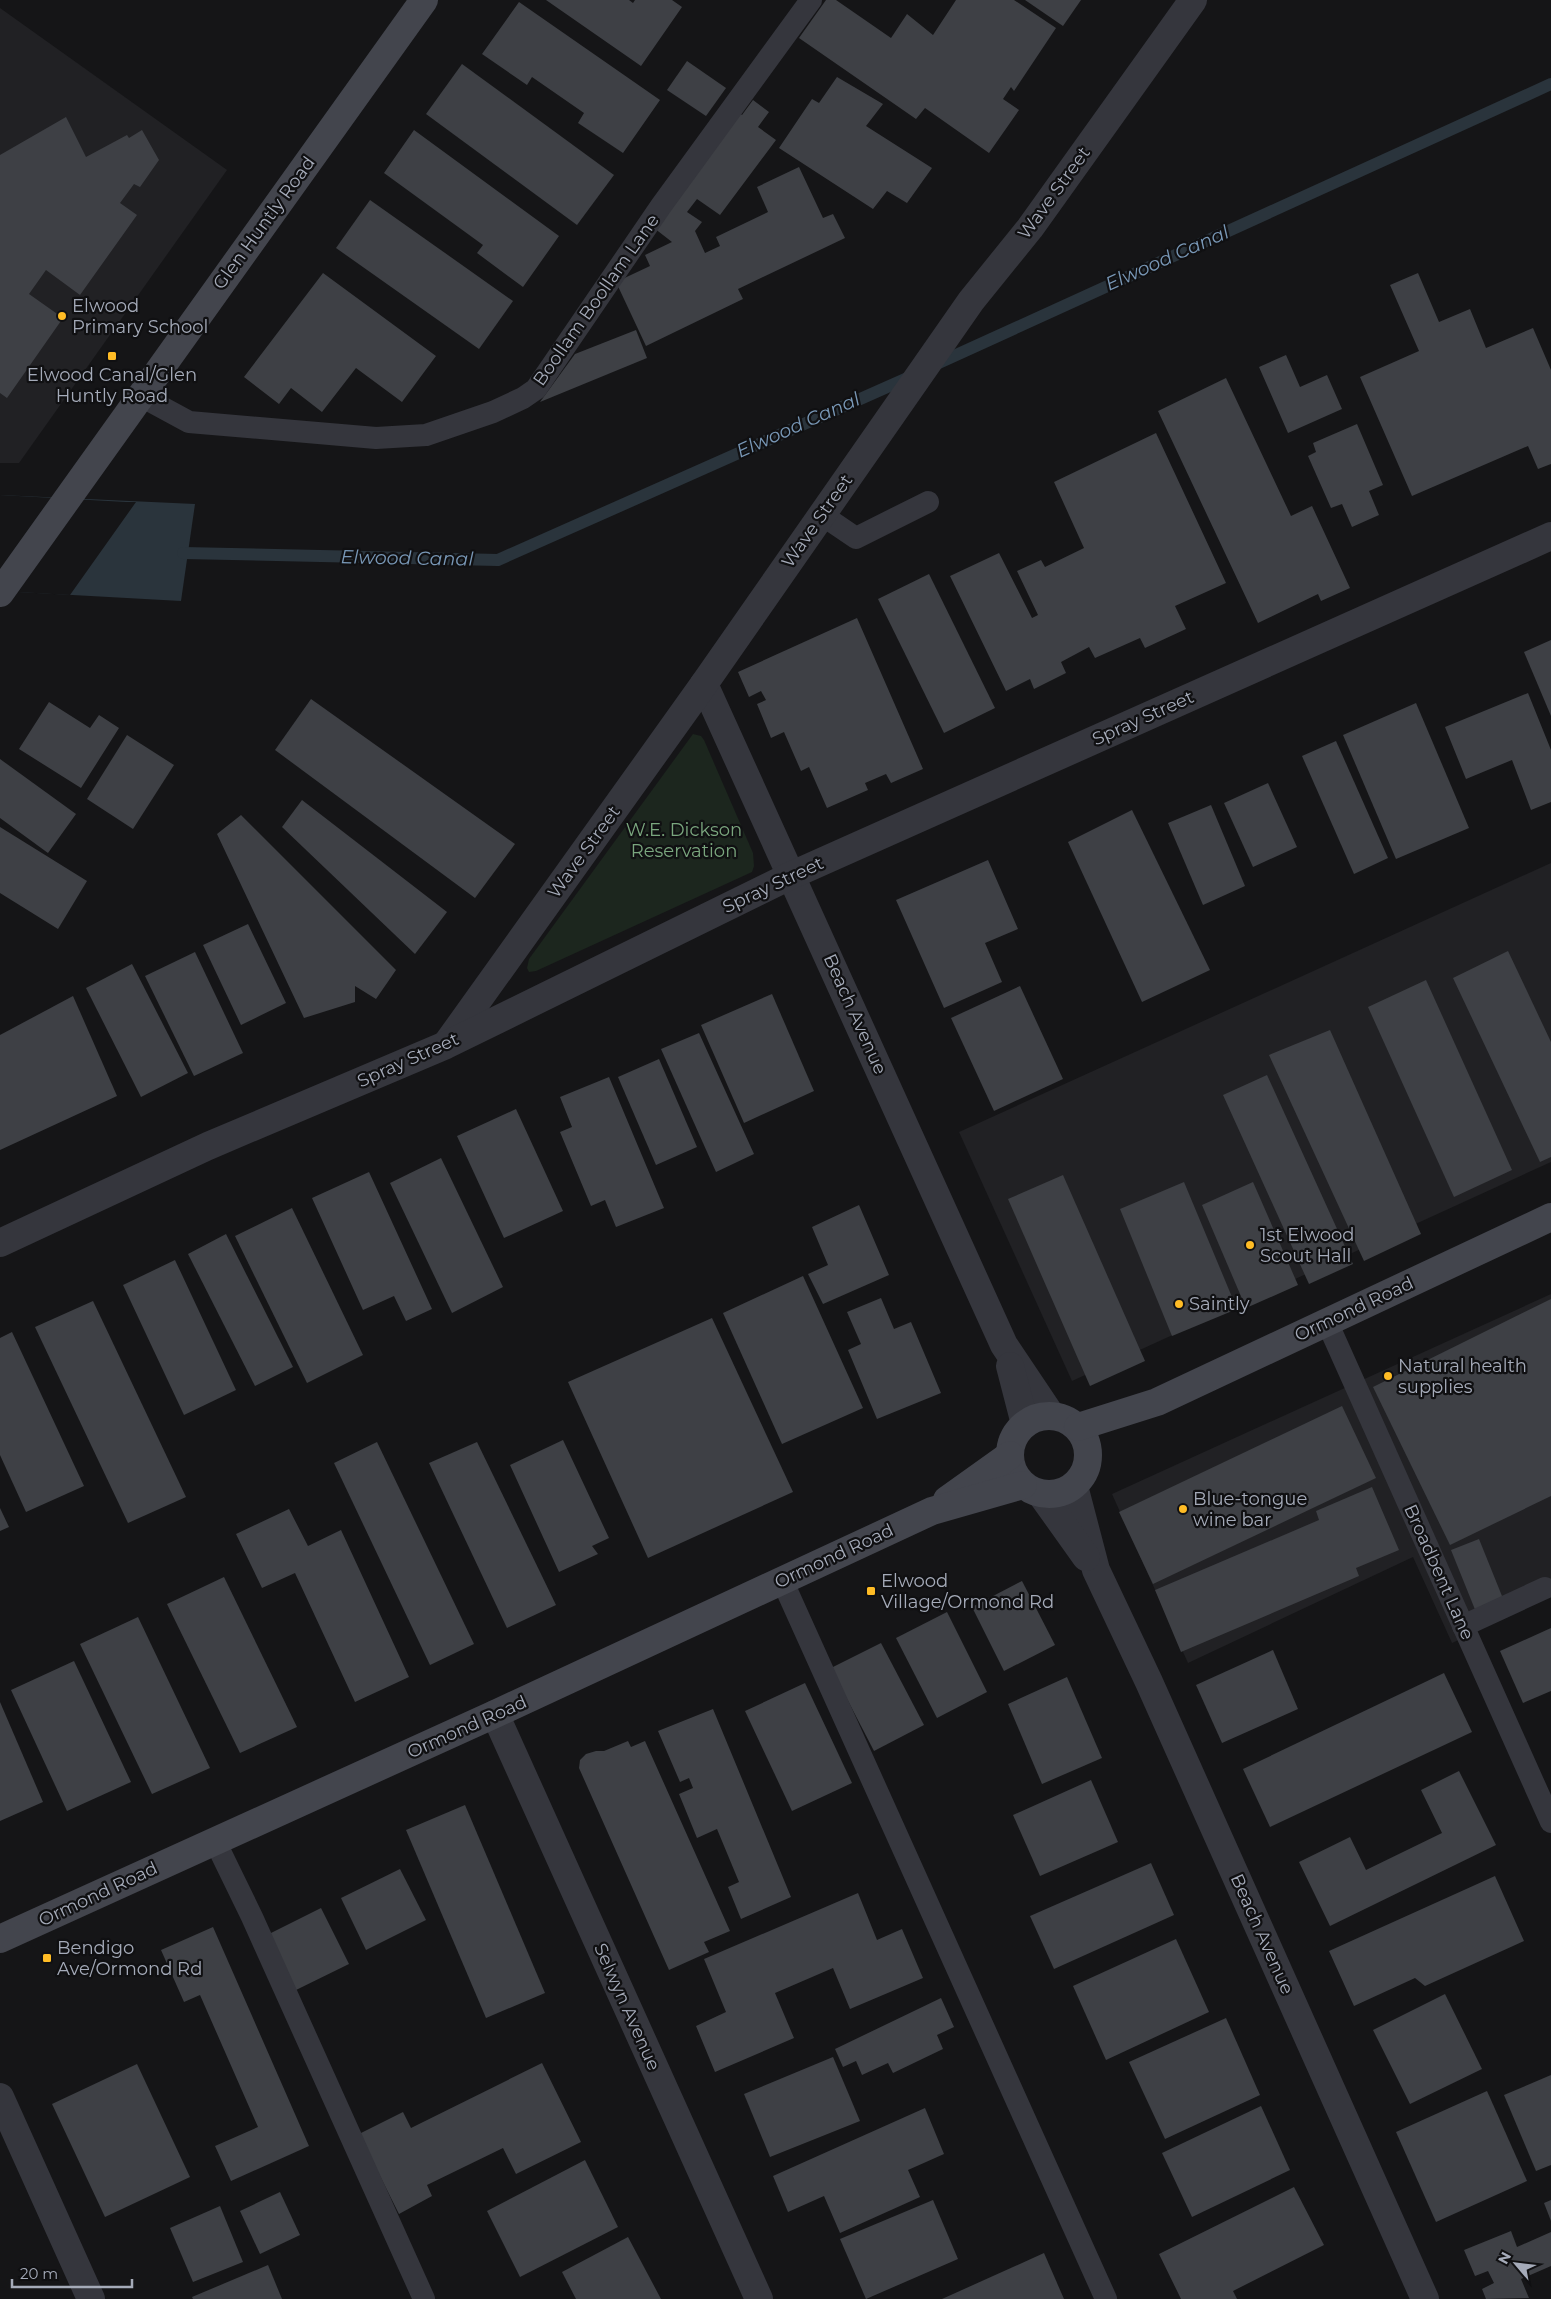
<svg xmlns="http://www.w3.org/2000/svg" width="1551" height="2299" font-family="Montserrat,sans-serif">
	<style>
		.built { fill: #212124 }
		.green { fill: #1c261e }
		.water { fill: #2a343c }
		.pier { fill: #151517 }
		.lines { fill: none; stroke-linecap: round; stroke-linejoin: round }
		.stream { stroke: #2a343c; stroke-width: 12 }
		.building { fill: #3e4045 }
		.lane { stroke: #35363d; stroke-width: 22 }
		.street { stroke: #35363d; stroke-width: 28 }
		.secondary { stroke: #43454d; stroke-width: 28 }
		.poi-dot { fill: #ffbc25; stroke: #101012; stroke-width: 2 }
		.labels { text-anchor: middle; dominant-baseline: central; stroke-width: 4.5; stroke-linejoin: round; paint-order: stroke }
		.street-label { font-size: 18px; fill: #a5abb9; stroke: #101012 }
		.poi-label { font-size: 18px; fill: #a5abb9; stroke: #101012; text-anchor: start }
		.park-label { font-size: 18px; fill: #7aa67e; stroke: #101012 }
		.water-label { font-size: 19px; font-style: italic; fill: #7998b7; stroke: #101012 }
	</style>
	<rect width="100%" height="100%" fill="#151517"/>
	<g class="built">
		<polygon points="0,8 227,170 19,463 0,463"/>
		<polygon points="1551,863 1551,1162 1072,1381 959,1132"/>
		<polygon points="1551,1294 1551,1596 1452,1643 1413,1557 1188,1663 1112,1494"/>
	</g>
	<polygon class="green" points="693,734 701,736 704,740 753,853 754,866 752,872 536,971 529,972 527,968 529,959"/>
	<polygon class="water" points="0,495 195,504 181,601 0,591"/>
	<polygon class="pier" points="0,495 126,502 136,502 70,595 0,591"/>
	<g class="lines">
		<g class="stream">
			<polyline points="932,366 1551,84"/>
			<polyline points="183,553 498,560 912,376"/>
		</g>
	</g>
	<g class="building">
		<polygon points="546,0 629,0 633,3 635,0 672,0 682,7 641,66"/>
		<polygon points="826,0 836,0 891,38 907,14 933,35 956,0 1014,0 1056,28 1014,91 1011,87 1003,99 1019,110 989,153 925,108 916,119 799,38"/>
		<polygon points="1025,0 1081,0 1063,26"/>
		<polygon points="519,2 660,100 623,153 578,123 584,113 532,77 527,85 482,54"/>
		<polygon points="687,61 726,88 706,116 667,90"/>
		<polygon points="462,64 614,175 577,225 426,114"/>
		<polygon points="837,77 883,104 866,126 932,168 907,203 887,191 873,209 779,148 812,99 819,103"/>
		<polygon points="753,100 769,112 758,127 776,140 720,215 697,199 687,212 702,222 695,231 705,253 720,246 716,237 768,212 757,187 799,167 823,218 833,214 845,238 738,289 743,299 646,346 616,282 650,266 645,255 672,242 654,228 737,111 742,115"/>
		<polygon points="66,117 86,157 127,135 129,138 142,130 159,160 140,187 134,184 120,203 137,215 80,295 46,270 29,294 63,318 7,398 0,393 0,155"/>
		<polygon points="414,130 559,236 523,287 477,253 483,245 384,173"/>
		<polygon points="370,200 513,301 479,349 336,248"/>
		<polygon points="323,273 436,356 402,402 356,368 322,412 291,388 279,404 244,377"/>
		<polygon points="1418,273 1439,322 1470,309 1486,348 1533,328 1551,370 1551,464 1538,469 1528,446 1412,496 1360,377 1419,351 1390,285"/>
		<polygon points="636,330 647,358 540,402 575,354"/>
		<polygon points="1286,355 1300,387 1327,375 1342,409 1288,433 1259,367"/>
		<polygon points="1226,378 1291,516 1312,506 1350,588 1321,601 1318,594 1258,623 1158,411"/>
		<polygon points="1357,424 1383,485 1369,491 1379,515 1352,527 1342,504 1331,508 1308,456 1316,452 1313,443"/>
		<polygon points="1156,433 1226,583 1175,606 1186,629 1145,648 1140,638 1095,658 1089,647 1061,662 1066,673 1034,689 1030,679 1006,691 950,576 999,553 1032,618 1038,615 1017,571 1041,560 1045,567 1084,548 1054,482"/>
		<polygon points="929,574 995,708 944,733 878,599"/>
		<polygon points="857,618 923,769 891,783 886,774 865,783 868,790 827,808 809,767 801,771 784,732 771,738 757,704 766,700 761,691 749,697 738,672"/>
		<polygon points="1551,640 1551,716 1524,652"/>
		<polygon points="1528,693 1551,750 1551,802 1531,810 1512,760 1466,779 1445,727"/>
		<polygon points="311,699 515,844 475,898 275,750"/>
		<polygon points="49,702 90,728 99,715 119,728 81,788 19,749"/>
		<polygon points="1416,703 1469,828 1396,859 1343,735"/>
		<polygon points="127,735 174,765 133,829 87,799"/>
		<polygon points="1336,741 1388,858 1354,874 1302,756"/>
		<polygon points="0,759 76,814 48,853 0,818"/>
		<polygon points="1268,783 1297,847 1253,867 1224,803"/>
		<polygon points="302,800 447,912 415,954 282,827"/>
		<polygon points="1211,805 1245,886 1203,905 1168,823"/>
		<polygon points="1132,810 1210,970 1142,1002 1068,842"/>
		<polygon points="241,815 396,970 376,999 355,986 355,1002 304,1018 217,834"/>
		<polygon points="0,827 87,881 58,929 0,893"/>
		<polygon points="988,860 1018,929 985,943 1002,982 944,1008 896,900"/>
		<polygon points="248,924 286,1003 241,1025 203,945"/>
		<polygon points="1508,951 1551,1042 1551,1157 1540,1162 1453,978"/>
		<polygon points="195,952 243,1053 194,1076 145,976"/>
		<polygon points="132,964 188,1073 141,1097 86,988"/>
		<polygon points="1426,980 1512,1170 1454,1197 1368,1007"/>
		<polygon points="1020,986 1063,1079 994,1111 951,1018"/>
		<polygon points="772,994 814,1091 744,1123 701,1025"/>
		<polygon points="73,996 117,1096 0,1150 0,1035"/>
		<polygon points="1330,1030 1421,1234 1364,1261 1269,1055"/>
		<polygon points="699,1033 754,1154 716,1172 661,1049"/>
		<polygon points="659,1059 697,1147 656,1165 618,1077"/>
		<polygon points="1267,1075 1353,1264 1309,1284 1223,1095"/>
		<polygon points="609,1077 664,1208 616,1227 605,1200 591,1206 560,1132 572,1127 560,1097"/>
		<polygon points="516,1109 563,1211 504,1238 457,1136"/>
		<polygon points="441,1158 503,1287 452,1313 390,1183"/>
		<polygon points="369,1172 432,1309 406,1321 394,1296 363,1310 312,1198"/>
		<polygon points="1063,1175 1145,1361 1090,1386 1008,1199"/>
		<polygon points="1184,1182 1237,1309 1172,1336 1120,1209"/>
		<polygon points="1253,1182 1298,1285 1246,1308 1202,1205"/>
		<polygon points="859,1205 889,1275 823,1304 808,1274 828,1265 812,1227"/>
		<polygon points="292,1208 363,1355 307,1383 235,1236"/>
		<polygon points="226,1234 293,1367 255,1386 188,1254"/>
		<polygon points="175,1260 236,1390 184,1415 123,1285"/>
		<polygon points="803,1276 863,1408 782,1444 723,1313"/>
		<polygon points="881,1298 894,1329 911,1322 941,1393 877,1419 848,1350 861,1344 847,1312"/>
		<polygon points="1551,1299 1551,1496 1450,1545 1373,1387"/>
		<polygon points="93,1301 186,1497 128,1523 35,1327"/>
		<polygon points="712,1318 793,1492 648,1558 568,1382"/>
		<polygon points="12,1332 84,1486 26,1512 0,1455 0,1338"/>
		<polygon points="1342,1406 1376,1478 1153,1584 1119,1512"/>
		<polygon points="563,1440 609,1538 592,1546 598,1554 559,1572 510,1465"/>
		<polygon points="377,1442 474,1644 430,1665 334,1463"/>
		<polygon points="477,1442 556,1605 507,1628 429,1463"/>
		<polygon points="1372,1487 1399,1550 1356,1568 1359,1576 1181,1652 1155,1590 1319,1520 1316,1511"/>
		<polygon points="0,1508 9,1527 0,1531"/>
		<polygon points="289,1509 308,1546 341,1530 409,1677 355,1702 295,1573 262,1588 236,1534"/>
		<polygon points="1479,1539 1504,1601 1476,1612 1451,1550"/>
		<polygon points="224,1577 297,1727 240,1753 167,1604"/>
		<polygon points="1022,1581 1055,1645 1004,1671 972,1607"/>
		<polygon points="947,1612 987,1692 937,1718 896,1638"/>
		<polygon points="138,1617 210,1768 152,1794 80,1644"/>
		<polygon points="1551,1628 1551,1691 1523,1703 1500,1651"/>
		<polygon points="881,1643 924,1725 874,1751 831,1668"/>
		<polygon points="1273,1650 1298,1709 1222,1743 1196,1685"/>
		<polygon points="74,1661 131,1782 67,1811 11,1690"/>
		<polygon points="1444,1673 1472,1732 1270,1827 1243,1769"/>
		<polygon points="1067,1677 1102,1758 1042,1784 1008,1704"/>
		<polygon points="805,1683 852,1783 792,1811 745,1711"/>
		<polygon points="0,1702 43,1802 0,1821"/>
		<polygon points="713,1709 791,1897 741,1919 728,1887 739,1882 717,1829 697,1838 679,1794 693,1788 689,1778 680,1782 658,1731"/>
		<polygon points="628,1741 631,1747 645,1741 730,1931 704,1942 709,1952 669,1970 579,1768 580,1760 586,1754 596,1751 604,1751"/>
		<polygon points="1459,1771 1496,1845 1330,1926 1299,1862 1350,1837 1366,1870 1442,1833 1421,1790"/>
		<polygon points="1091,1780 1118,1842 1040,1876 1013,1815"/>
		<polygon points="465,1805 545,1993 486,2018 406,1830"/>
		<polygon points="1151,1863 1174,1915 1054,1969 1030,1916"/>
		<polygon points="400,1869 426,1920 366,1950 341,1898"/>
		<polygon points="1495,1876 1524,1941 1425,1986 1415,1978 1354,2006 1329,1951"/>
		<polygon points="858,1893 877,1940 902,1929 923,1978 850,2009 833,1968 775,1993 794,2038 715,2072 696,2026 726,2012 704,1959"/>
		<polygon points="321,1908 349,1964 296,1990 269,1934"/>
		<polygon points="213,1927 309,2146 231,2181 215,2146 258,2127 200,1995 184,2002 161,1950"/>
		<polygon points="1176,1939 1209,2012 1106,2060 1073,1986"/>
		<polygon points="1445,1994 1482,2069 1410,2104 1373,2030"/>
		<polygon points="941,1998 954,2027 937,2035 943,2049 893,2073 888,2063 862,2075 856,2061 843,2067 835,2049"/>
		<polygon points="1226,2018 1260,2095 1165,2139 1129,2062"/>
		<polygon points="833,2057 860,2121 770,2157 744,2094"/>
		<polygon points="542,2063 581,2142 516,2174 503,2148 427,2185 432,2196 399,2214 359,2134 403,2112 411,2128"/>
		<polygon points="137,2064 190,2177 105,2217 52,2104"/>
		<polygon points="1551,2075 1551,2165 1536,2171 1504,2095"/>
		<polygon points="1487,2091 1527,2181 1436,2222 1396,2132"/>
		<polygon points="1261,2106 1290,2170 1192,2217 1162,2153"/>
		<polygon points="925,2108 944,2154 908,2170 920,2197 840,2233 824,2196 788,2212 773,2176"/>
		<polygon points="585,2160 618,2227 520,2277 487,2211"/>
		<polygon points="1294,2187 1324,2245 1233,2291 1237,2299 1181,2299 1159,2254"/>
		<polygon points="280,2192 300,2235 260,2254 240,2211"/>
		<polygon points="933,2200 958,2259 866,2299 840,2239"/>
		<polygon points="1551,2200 1551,2221 1544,2203"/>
		<polygon points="220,2206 243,2262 193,2282 170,2228"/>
		<polygon points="1511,2231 1517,2247 1551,2232 1551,2266 1521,2279 1529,2298 1486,2299 1482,2289 1494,2283 1488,2271 1475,2276 1464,2250"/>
		<polygon points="628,2237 661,2299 576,2299 562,2272"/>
		<polygon points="1044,2253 1064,2299 942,2299"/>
		<polygon points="268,2265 282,2299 193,2299 192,2297"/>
	</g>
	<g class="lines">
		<g class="lane">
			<polyline points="141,396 189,422 376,438 426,435 493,412 523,398 536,389 661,206 811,0"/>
			<polyline points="822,515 856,538 928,502"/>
			<polyline points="1327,1322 1551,1822"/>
			<polyline points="782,1580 1106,2299"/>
			<polyline points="1463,1626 1545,1588"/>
			<polyline points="215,1841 252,1917 424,2299"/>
		</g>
		<g class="street">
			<polyline points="704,684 1004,1345 1051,1415"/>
			<polyline points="448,1042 704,684 971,301 1030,228 1193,0"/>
			<polyline points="0,1243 208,1146 446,1045 792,875 1551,536"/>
			<polyline points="1010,1366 1025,1424"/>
			<polyline points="1074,1486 1096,1570 1149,1682 1425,2299"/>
			<polyline points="1041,1494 1086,1557"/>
			<polyline points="495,1714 759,2299"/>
			<polyline points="0,2097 91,2299"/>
		</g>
		<g class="secondary">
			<polyline points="0,593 424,0"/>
			<circle cx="1049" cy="1455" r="39"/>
			<polyline points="1078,1427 1157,1402 1551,1217"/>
			<polyline points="947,1500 1010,1455"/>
			<polyline points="0,1939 495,1714 932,1511 1023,1485"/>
		</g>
	</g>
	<g class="poi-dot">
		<circle cx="62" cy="316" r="5"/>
		<rect x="107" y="351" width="10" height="10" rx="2.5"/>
		<circle cx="1250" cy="1245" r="5"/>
		<circle cx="1179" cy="1304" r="5"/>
		<circle cx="1388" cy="1376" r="5"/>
		<circle cx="1183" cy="1509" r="5"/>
		<rect x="866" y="1586" width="10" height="10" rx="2.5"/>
		<rect x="42" y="1953" width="10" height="10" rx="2.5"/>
	</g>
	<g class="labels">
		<g class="street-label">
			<text transform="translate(1054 193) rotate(-54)">Wave Street</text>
			<text transform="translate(264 223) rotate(-54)">Glen Huntly Road</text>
			<text transform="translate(596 300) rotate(-55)">Boollam Boollam Lane</text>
			<text transform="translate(817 521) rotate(-55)">Wave Street</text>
			<text transform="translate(1143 718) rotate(-24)">Spray Street</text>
			<text transform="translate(584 852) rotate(-54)">Wave Street</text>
			<text transform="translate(773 885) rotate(-25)">Spray Street</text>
			<text transform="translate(855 1014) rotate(66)">Beach Avenue</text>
			<text transform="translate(408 1060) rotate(-24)">Spray Street</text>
			<text transform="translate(1354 1309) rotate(-25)">Ormond Road</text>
			<text transform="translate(834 1556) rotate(-25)">Ormond Road</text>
			<text transform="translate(1439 1572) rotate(66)">Broadbent Lane</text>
			<text transform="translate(467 1727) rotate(-24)">Ormond Road</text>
			<text transform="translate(98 1894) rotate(-25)">Ormond Road</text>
			<text transform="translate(1262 1934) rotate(66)">Beach Avenue</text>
			<text transform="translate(627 2007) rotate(66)">Selwyn Avenue</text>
		</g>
		<g class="poi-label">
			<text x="72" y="306">Elwood<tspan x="72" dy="21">Primary School</tspan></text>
			<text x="112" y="375" text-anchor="middle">Elwood Canal/Glen<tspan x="112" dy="21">Huntly Road</tspan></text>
			<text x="1260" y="1235">1st Elwood<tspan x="1260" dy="21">Scout Hall</tspan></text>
			<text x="1189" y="1304">Saintly</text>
			<text x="1398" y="1366">Natural health<tspan x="1398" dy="21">supplies</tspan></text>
			<text x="1193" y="1499">Blue-tongue<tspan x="1193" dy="21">wine bar</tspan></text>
			<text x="881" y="1581">Elwood<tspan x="881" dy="21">Village/Ormond Rd</tspan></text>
			<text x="57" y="1948">Bendigo<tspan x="57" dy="21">Ave/Ormond Rd</tspan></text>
		</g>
		<g class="park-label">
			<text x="684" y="830">W.E. Dickson<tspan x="684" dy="21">Reservation</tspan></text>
		</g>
		<g class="water-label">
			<text transform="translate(1167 258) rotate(-24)">Elwood Canal</text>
			<text transform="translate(798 425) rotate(-24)">Elwood Canal</text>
			<text transform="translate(407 558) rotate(1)">Elwood Canal</text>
		</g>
	</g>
	<g transform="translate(1516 2264) rotate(298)" stroke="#101012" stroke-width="4" paint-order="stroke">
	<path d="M0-4L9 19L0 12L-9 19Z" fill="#a5abb9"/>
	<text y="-8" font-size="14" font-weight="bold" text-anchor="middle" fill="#a5abb9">N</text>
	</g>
	<path d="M12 2279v8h120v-8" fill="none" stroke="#a5abb9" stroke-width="2.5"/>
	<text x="20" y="2279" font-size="15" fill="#a5abb9" stroke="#101012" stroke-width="4" paint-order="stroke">20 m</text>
</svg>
